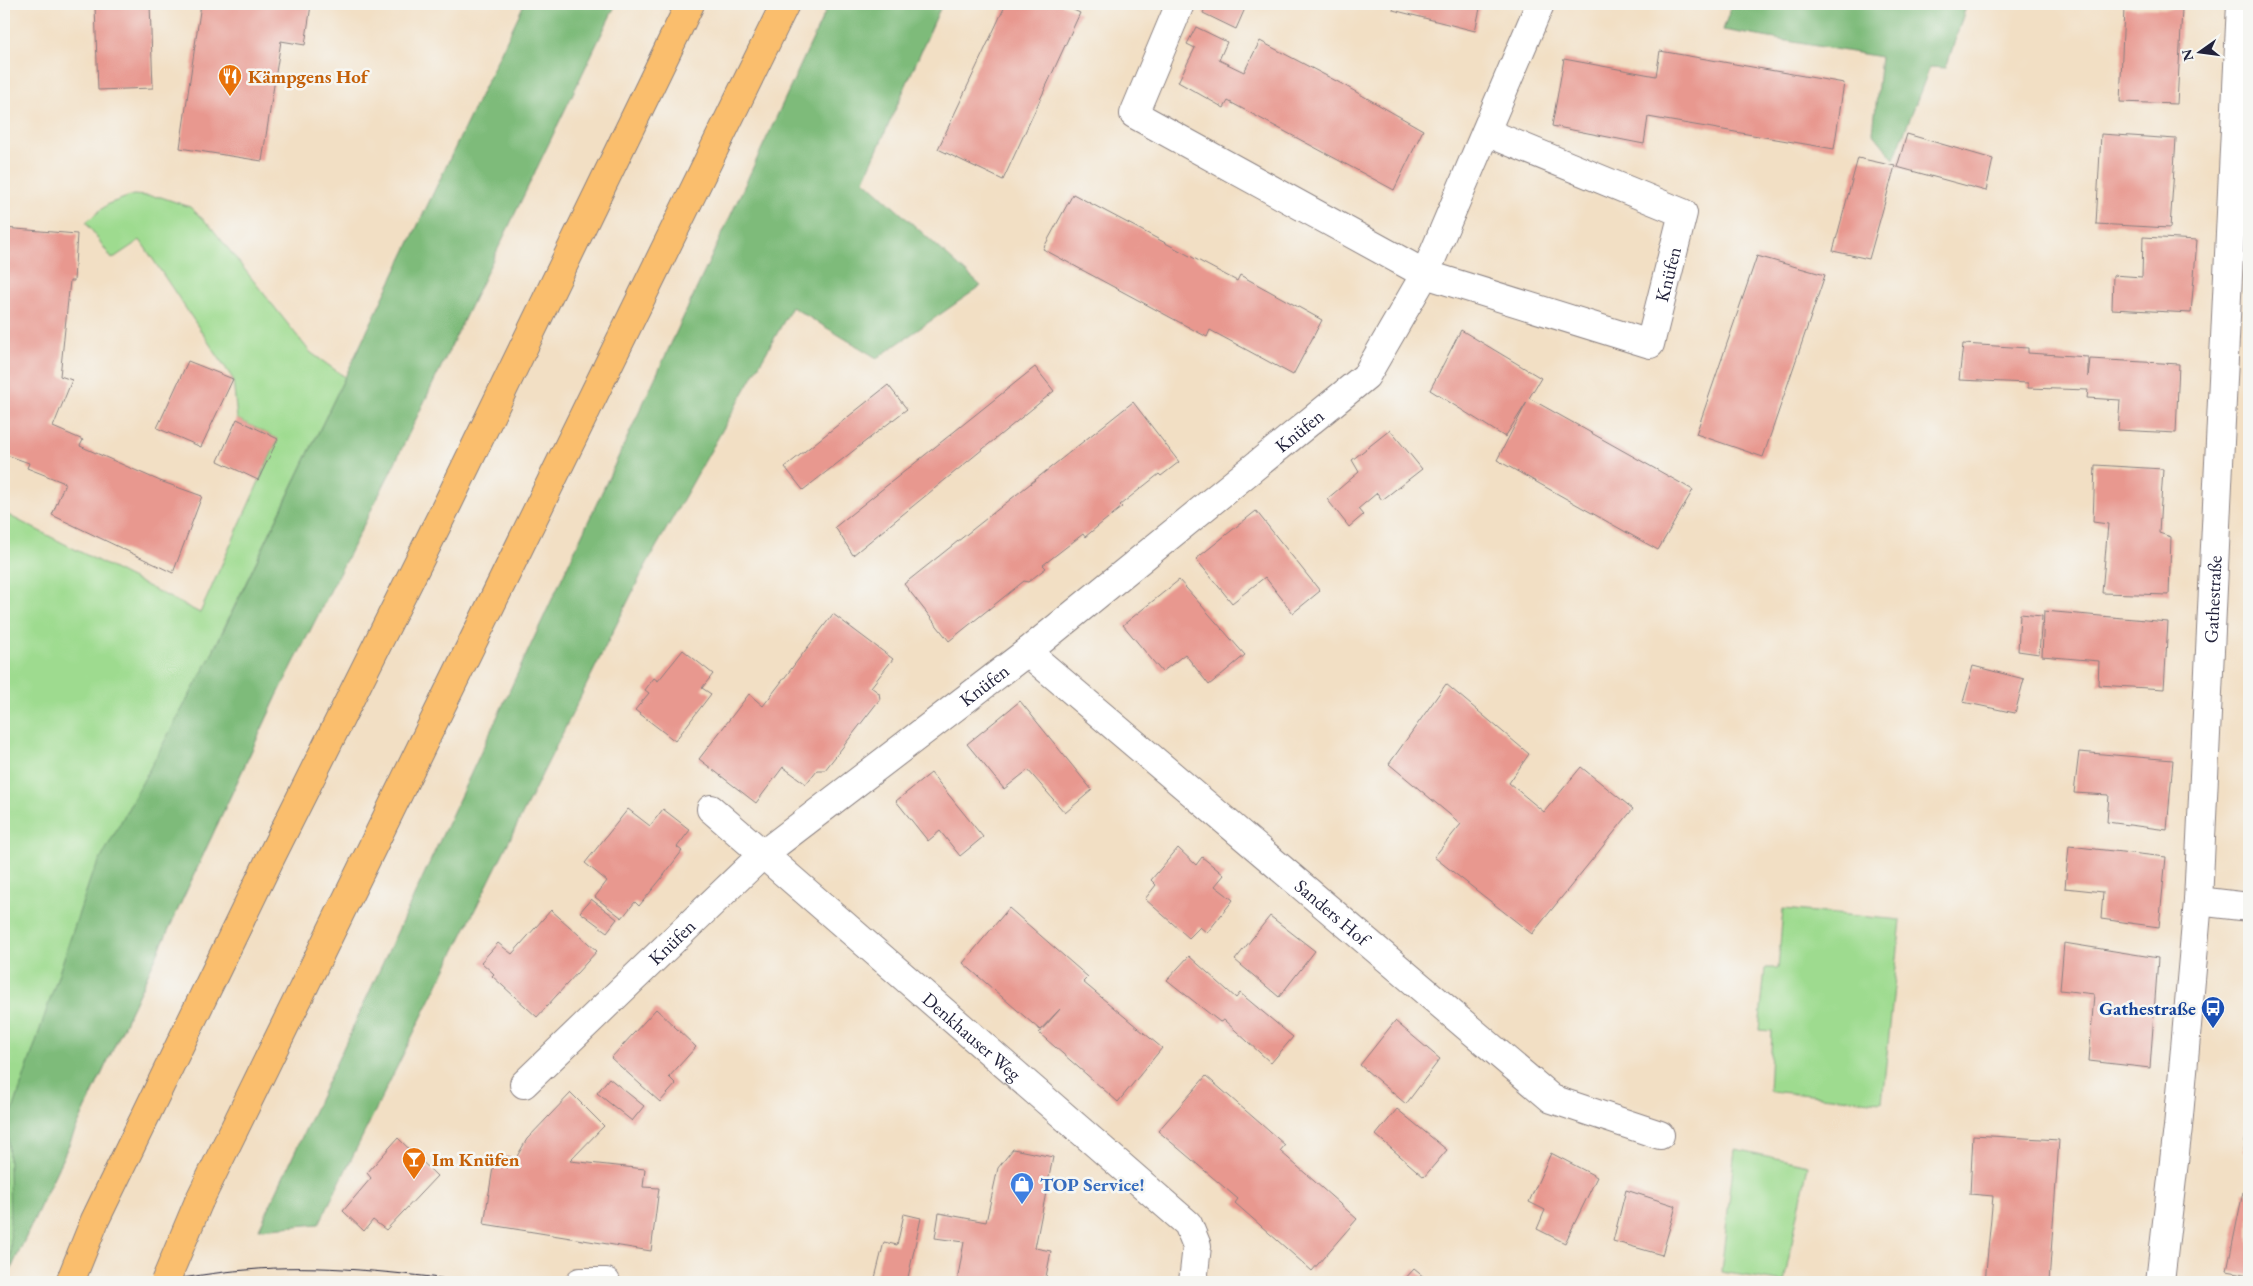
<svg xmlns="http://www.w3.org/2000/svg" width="2253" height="1286" font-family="'EB Garamond',serif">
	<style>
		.green { fill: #9edb8f; stroke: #607e65 }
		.forest { fill: #7ebb7a; stroke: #506e5a }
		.building { fill: #e8988f }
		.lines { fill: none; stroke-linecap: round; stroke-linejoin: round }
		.minor-casing { stroke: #8a8080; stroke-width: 30 }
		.tertiary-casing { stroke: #8a8080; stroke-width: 30 }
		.motorway-casing { stroke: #8a8080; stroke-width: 30 }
		.minor { stroke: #fff; stroke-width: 28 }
		.tertiary { stroke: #fff; stroke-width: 28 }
		.motorway { stroke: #fabe6d; stroke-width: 28 }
		.tram { stroke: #22223b; stroke-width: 1 }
		.motorway-bridge-casing { stroke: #8a8080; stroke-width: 30; stroke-linecap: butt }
		.motorway-bridge { stroke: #fabe6d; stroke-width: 28 }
		.labels { text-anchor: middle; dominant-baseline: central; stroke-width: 5; stroke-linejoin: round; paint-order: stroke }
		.food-label { font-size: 19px; font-weight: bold; fill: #c56008; stroke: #f6f6f2; text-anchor: start }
		.street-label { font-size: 19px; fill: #22223b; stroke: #f6f6f2 }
		.transit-label { font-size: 19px; font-weight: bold; fill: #164399; stroke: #f6f6f2; text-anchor: end }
		.shop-label { font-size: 19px; font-weight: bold; fill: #366cbe; stroke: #f6f6f2; text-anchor: start }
	</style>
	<rect width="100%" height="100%" fill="#f6f6f2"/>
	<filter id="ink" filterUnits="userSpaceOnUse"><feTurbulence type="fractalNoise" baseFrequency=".02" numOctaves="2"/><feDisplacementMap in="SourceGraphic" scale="10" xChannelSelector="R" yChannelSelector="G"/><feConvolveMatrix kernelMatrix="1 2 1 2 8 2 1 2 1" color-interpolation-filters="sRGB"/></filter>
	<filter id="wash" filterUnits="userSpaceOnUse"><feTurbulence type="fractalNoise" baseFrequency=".0096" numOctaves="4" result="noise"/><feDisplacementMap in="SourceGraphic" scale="20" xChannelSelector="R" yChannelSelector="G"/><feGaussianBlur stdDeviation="1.12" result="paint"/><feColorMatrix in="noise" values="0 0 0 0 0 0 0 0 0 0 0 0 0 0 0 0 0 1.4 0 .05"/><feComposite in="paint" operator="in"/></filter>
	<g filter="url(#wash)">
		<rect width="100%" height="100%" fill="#f2dfc4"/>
		<g class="green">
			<polygon points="133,195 161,197 190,207 211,227 310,352 345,377 213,651 276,698 11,1269 4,1270 4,513 200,613 278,439 237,419 233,379 140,240 112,259 86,222 108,204"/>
			<polygon points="1783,909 1901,920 1882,1102 1769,1091 1772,1031 1759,1030 1765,968 1778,968"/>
			<polygon points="1735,1149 1808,1165 1784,1282 1721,1272"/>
		</g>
		<g class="forest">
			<polygon points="524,4 616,4 389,475 276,698 11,1269 8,1125 91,877 213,652"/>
			<polygon points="829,4 942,4 864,180 981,286 877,358 792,307 646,565 319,1224 259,1229"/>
			<polygon points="1732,4 1890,4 1913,10 1916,4 1969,4 1965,10 1946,68 1930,67 1894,159 1873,133 1881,57 1723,30"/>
		</g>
		<g id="blocks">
			<g class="building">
				<polygon points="86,4 150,4 153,88 98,90 95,6"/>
				<polygon points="201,4 311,5 305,45 281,41 262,161 180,148"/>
				<polygon points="1006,4 1061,4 1080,13 1003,180 938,149"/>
				<polygon points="1207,4 1247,4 1236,29 1203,13"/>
				<polygon points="1394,4 1481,4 1475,31 1393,10"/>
				<polygon points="2124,8 2182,9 2177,104 2120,102"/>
				<polygon points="1196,27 1227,42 1219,60 1244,72 1260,41 1342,84 1423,130 1394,190 1228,101 1224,108 1178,82 1195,48 1187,44"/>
				<polygon points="1660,51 1844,83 1834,149 1648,117 1644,144 1552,126 1564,59 1656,76"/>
				<polygon points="1907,134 1993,159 1986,191 1897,167"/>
				<polygon points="2101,134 2176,139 2170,228 2096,224"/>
				<polygon points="1858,158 1895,166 1869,259 1833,251"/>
				<polygon points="1073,194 1237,281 1240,275 1322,320 1293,375 1210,330 1207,337 1043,249"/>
				<polygon points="4,228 77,234 74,281 70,281 60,376 72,380 53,427 83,440 80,446 160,481 202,496 173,573 52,515 65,483 27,468 29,463 4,454"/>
				<polygon points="2143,237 2197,240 2191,313 2112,309 2113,275 2142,277"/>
				<polygon points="1757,256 1825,275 1763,457 1696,434"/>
				<polygon points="1461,330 1541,378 1529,398 1693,490 1658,550 1497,460 1527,402 1505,437 1430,390"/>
				<polygon points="1963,344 2028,348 2028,353 2088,357 2088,377 2090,359 2179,364 2176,433 2118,430 2120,400 2087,398 2088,390 2028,388 2028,383 1959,380"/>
				<polygon points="188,361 233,379 201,447 157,428"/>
				<polygon points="1035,367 1054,391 853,555 835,527"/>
				<polygon points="888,385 907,409 803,490 785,467"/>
				<polygon points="1133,402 1179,462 1161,476 1159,474 1120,505 1122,507 1103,522 1085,537 1083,534 1043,565 1046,568 1028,582 1024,581 949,641 904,584"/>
				<polygon points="237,419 278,439 258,480 218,461"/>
				<polygon points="1390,430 1422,469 1382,500 1377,493 1358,509 1363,515 1349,527 1327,499 1359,472 1352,460"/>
				<polygon points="2095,465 2163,469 2159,533 2171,537 2169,595 2102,593 2108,524 2093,522"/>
				<polygon points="1256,511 1320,591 1293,613 1265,577 1232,603 1196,559"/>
				<polygon points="1179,580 1245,655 1209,685 1185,654 1162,672 1123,625"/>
				<polygon points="2044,611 2168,622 2164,689 2098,685 2099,661 2042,656"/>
				<polygon points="833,614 893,659 871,687 879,693 880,699 825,770 817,770 806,784 783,767 756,803 699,759 749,694 763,706"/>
				<polygon points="2020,614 2042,616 2039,654 2018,651"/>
				<polygon points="683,650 713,674 702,688 711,694 675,741 635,710 649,693 645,690 654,678 658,681"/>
				<polygon points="1973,666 2024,679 2015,713 1963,702"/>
				<polygon points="1446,684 1529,754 1509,783 1544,812 1581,767 1633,809 1532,934 1434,857 1461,824 1389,764"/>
				<polygon points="1020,701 1092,790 1065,813 1028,770 1004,789 967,744"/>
				<polygon points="2079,752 2173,760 2167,830 2107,822 2109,795 2074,793"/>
				<polygon points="931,773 983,837 960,856 940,831 928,841 896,801"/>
				<polygon points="628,809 650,826 663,809 690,830 677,847 682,851 661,879 639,906 635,902 622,918 595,897 607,881 585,863"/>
				<polygon points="2069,846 2166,857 2159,927 2101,919 2103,892 2065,888"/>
				<polygon points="1178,848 1196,865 1202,857 1224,875 1215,886 1233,900 1207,933 1200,927 1189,938 1145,899 1156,885 1151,880"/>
				<polygon points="591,899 617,919 607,932 580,912"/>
				<polygon points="1009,908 1088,977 1083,982 1162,1048 1118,1102 1039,1033 1060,1009 1040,1030 963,963"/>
				<polygon points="551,910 597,951 537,1017 492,976 494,974 481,962 498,943 512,954"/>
				<polygon points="1270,916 1315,951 1279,997 1235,960"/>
				<polygon points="2064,943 2158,958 2150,1068 2089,1061 2094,994 2060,990"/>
				<polygon points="1189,956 1236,998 1240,993 1293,1037 1271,1063 1224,1020 1220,1022 1167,980"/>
				<polygon points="656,1009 696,1047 669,1077 676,1084 660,1102 611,1058"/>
				<polygon points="1395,1021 1440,1059 1406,1104 1360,1065"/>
				<polygon points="1206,1076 1285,1145 1280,1151 1357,1219 1312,1271 1235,1203 1238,1199 1158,1131"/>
				<polygon points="609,1078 644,1106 632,1121 597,1093"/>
				<polygon points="571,1093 604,1126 570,1161 645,1169 643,1187 659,1188 651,1251 484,1224 495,1155 516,1158 527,1139"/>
				<polygon points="1397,1109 1447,1150 1424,1177 1376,1135"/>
				<polygon points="2248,1117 2249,1117 2249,1151 2244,1151"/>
				<polygon points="1973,1135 2059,1140 2049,1282 1985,1282 1993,1196 1970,1194"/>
				<polygon points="398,1138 437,1176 386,1230 373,1220 364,1231 343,1211 371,1178 367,1173"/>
				<polygon points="1013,1149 1053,1157 1035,1248 1051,1251 1045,1282 957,1282 964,1242 935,1238 939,1213 986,1222 998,1168"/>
				<polygon points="1551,1153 1597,1177 1565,1243 1537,1229 1545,1210 1529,1202"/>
				<polygon points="1626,1190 1676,1206 1662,1255 1613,1241"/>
				<polygon points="2243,1192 2249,1194 2249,1275 2227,1271"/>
				<polygon points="904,1214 921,1218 907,1282 874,1282 884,1242 897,1245"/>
				<polygon points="1414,1269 1430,1282 1402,1282"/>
			</g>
		</g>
	</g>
	<g filter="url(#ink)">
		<use href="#blocks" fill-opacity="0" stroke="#8a8080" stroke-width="1"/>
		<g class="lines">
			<g class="minor-casing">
				<g id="minor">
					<path id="s1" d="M1180,4L1134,114L1425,274L1650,344L1683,213L1486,132"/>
					<path id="s2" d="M1027,652L1552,1099L1660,1135"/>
					<path id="s3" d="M711,809L1188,1224L1197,1246L1193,1282"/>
					<polyline points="2198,901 2249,907"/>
					<path id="s4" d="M524,1084L762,855L1027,652L1366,376L1425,274L1540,4"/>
				</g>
			</g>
			<g class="tertiary-casing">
				<g id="tertiary">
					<polyline points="580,1282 606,1282"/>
					<path id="s5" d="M2160,1282L2178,1127L2198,901L2241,4"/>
				</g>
			</g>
			<g class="motorway-casing">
				<g id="motorway">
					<polyline points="199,1201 785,4"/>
					<polyline points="70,1282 95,1220 270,859 449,501 690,4"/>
				</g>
			</g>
			<use href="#minor" class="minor"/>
			<use href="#tertiary" class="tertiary"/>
			<use href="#motorway" class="motorway"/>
			<path class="tram" d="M155,1282C185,1278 216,1272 246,1270C319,1263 399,1273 472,1282"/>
			<g class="motorway-bridge-casing">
				<polyline id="motorway-bridge" points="165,1282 199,1201"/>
			</g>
			<use href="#motorway-bridge" class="motorway-bridge"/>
		</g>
	</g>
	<defs>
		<g id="restaurant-pin" transform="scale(1.25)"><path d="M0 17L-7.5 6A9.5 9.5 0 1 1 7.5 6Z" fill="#e8710a" stroke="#f6f6f2"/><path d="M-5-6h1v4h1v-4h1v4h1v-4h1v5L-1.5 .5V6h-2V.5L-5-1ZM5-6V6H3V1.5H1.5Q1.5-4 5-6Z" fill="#fff"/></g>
		<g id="bus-pin" transform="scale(1.25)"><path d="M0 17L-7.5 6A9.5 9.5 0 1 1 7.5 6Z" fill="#1a4fb4" stroke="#f6f6f2"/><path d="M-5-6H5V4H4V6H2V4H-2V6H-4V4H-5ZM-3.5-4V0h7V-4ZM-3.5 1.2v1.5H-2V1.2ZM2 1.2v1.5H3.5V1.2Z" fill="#fff"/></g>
		<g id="bar-pin" transform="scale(1.25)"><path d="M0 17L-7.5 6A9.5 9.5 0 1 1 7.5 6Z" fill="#e8710a" stroke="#f6f6f2"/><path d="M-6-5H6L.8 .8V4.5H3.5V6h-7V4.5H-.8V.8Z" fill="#fff"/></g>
		<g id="shop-pin" transform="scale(1.25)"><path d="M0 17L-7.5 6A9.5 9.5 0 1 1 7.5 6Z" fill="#3f7fe0" stroke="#f6f6f2"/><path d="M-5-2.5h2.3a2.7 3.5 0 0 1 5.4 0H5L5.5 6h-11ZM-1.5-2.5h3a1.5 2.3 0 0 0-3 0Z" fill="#fff"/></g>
	</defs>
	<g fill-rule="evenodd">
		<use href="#restaurant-pin" x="230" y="76"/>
		<use href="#bus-pin" x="2213" y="1008"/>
		<use href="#bar-pin" x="414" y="1159"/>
		<use href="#shop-pin" x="1022" y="1184"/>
	</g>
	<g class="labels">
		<g class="food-label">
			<text x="248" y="76">Kämpgens Hof</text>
			<text x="432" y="1159">Im Knüfen</text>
		</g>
		<g class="street-label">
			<text stroke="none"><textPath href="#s1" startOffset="759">Knüfen</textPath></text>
			<text stroke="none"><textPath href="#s4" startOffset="1015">Knüfen</textPath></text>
			<text stroke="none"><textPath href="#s5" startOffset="685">Gathestraße</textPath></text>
			<text stroke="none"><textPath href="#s4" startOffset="610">Knüfen</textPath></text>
			<text stroke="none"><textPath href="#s2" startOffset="401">Sanders Hof</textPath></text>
			<text stroke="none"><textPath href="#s4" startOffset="205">Knüfen</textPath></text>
			<text stroke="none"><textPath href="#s3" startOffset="346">Denkhauser Weg</textPath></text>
		</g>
		<g class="transit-label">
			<text x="2196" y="1008">Gathestraße</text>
		</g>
		<g class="shop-label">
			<text x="1040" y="1184">TOP Service!</text>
		</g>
	</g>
	<rect width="2253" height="1286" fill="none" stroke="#f6f6f2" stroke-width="20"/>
	<g transform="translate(2200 52) rotate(256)" stroke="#f6f6f2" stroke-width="4" paint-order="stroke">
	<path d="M0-4L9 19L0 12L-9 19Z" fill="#22223b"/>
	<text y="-8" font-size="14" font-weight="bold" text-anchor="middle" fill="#22223b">N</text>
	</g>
</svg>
